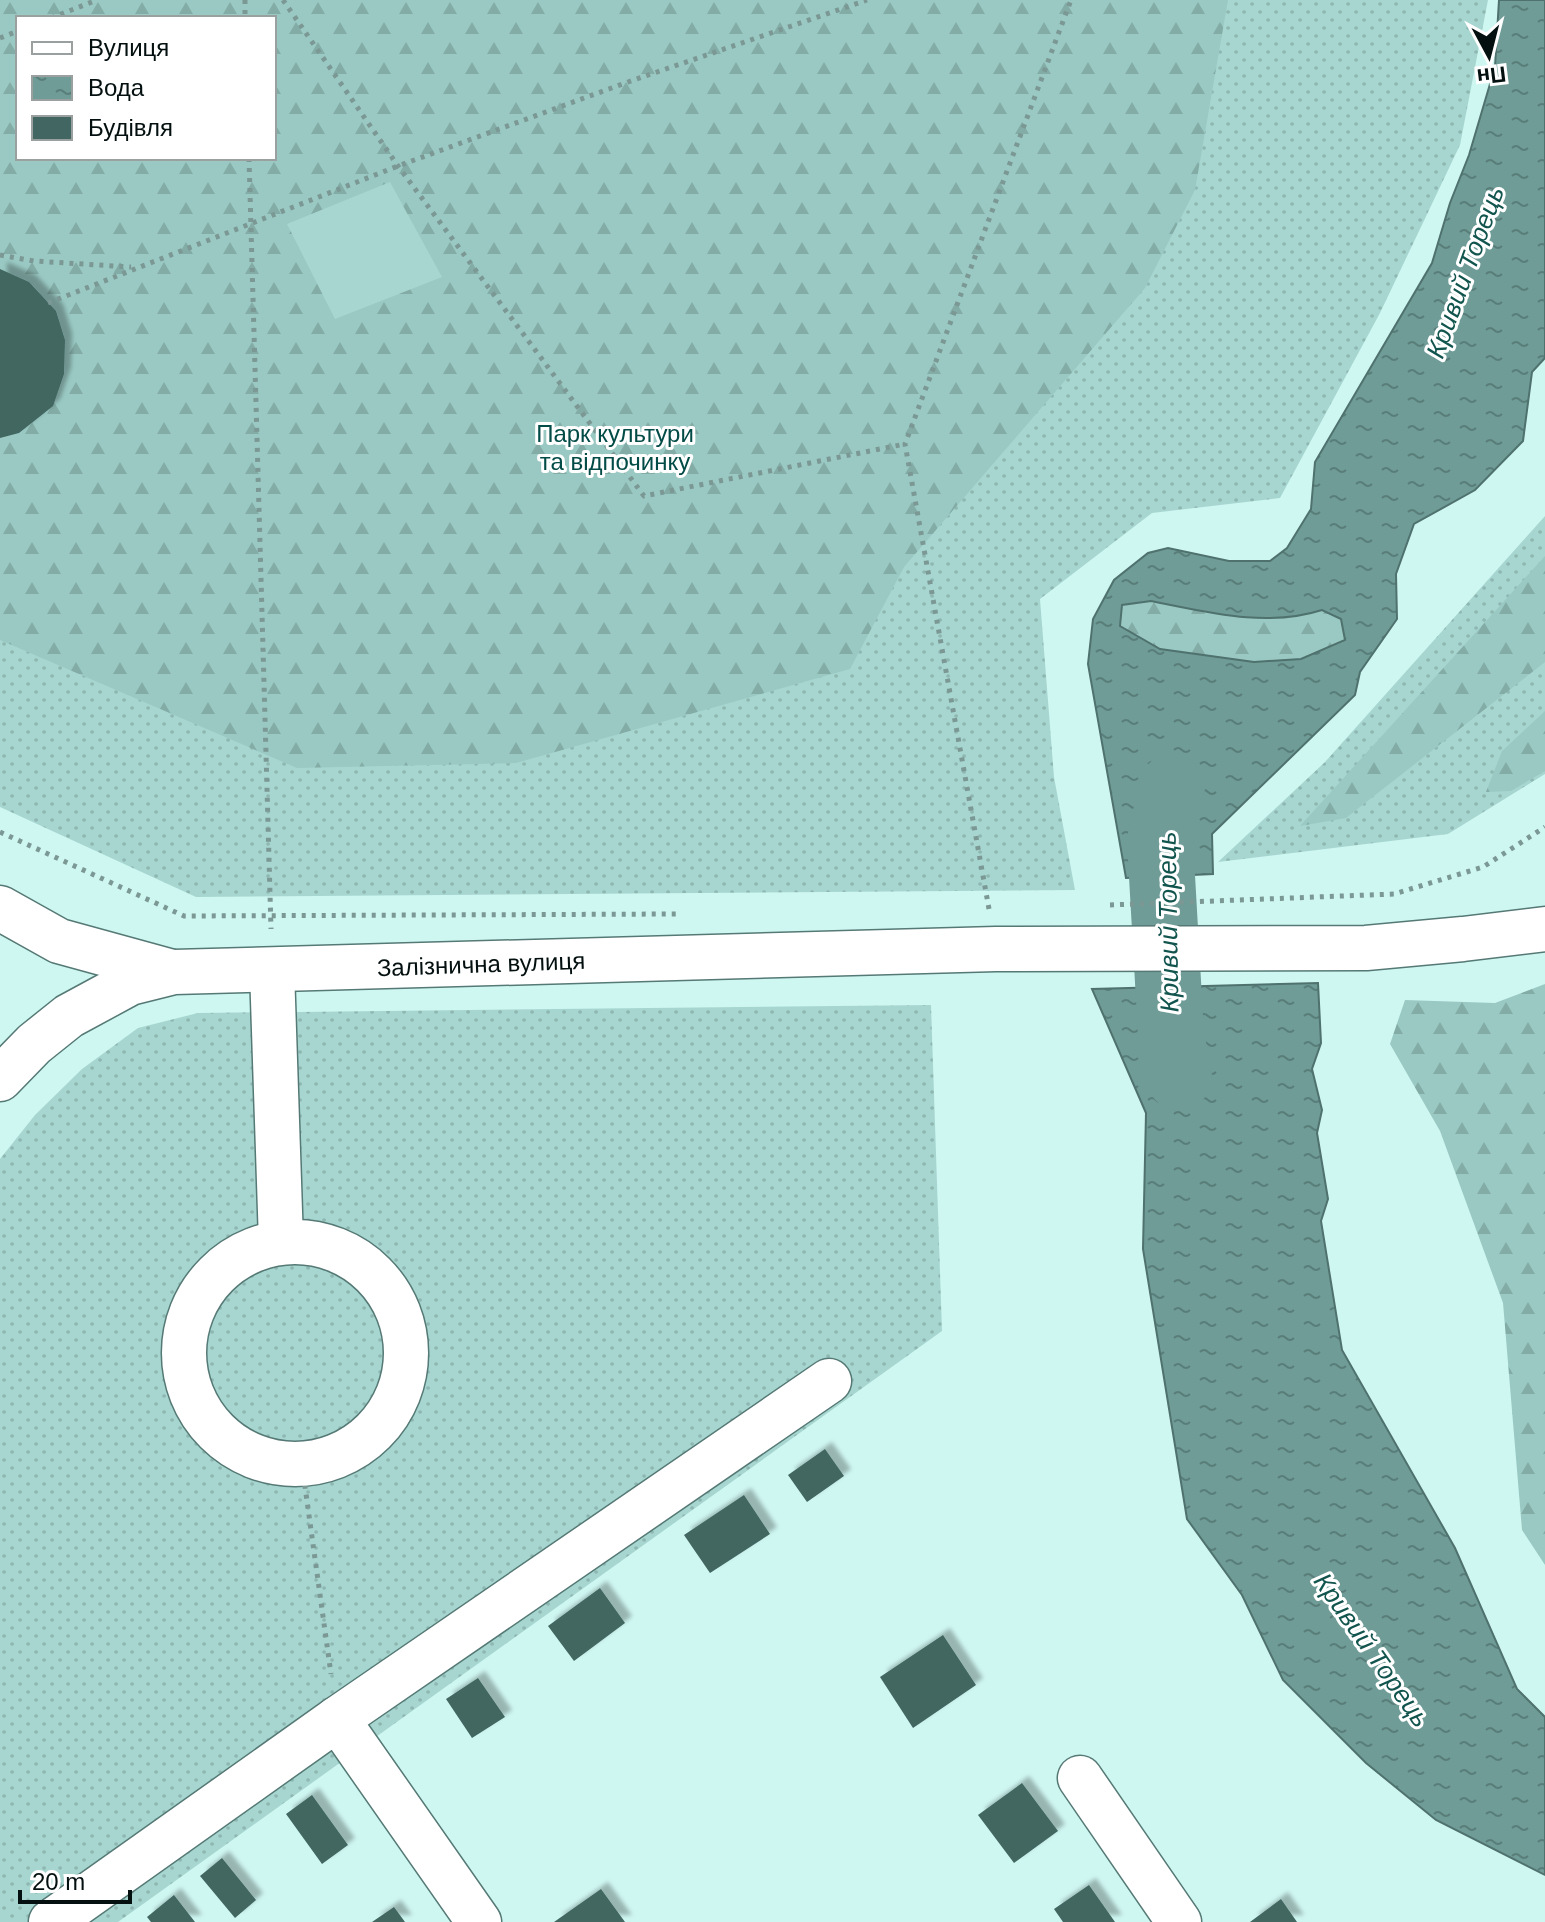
<svg xmlns="http://www.w3.org/2000/svg" width="1545" height="1922" font-family="Arial,sans-serif">
	<style>
		.grass { fill: url(#grass-dots); fill-rule: evenodd }
		.forest { fill: url(#forest-firs); fill-rule: evenodd }
		.pitch { fill: #a7d6d0 }
		.water { fill: url(#water-ripples); stroke: #4f726e; stroke-width: 2; fill-rule: evenodd }
		.lines { fill: none; stroke-linecap: round; stroke-linejoin: round }
		.river { stroke: #6f9c97; stroke-width: 66 }
		.building { fill: #426661; filter: url(#shadow) }
		.minor-casing { stroke: #557975; stroke-width: 47 }
		.path { stroke: #7b9895; stroke-width: 5; stroke-dasharray: 4 6; stroke-linecap: butt }
		.minor { stroke: #fff; stroke-width: 44 }
		.labels { text-anchor: middle; dominant-baseline: central; stroke-width: 6; stroke-linejoin: round; paint-order: stroke }
		.park-label { font-size: 24px; fill: #024b46; stroke: #fff }
		.street-label { font-size: 24px; fill: #03100f; stroke: #fff }
		.water-label { font-size: 26px; font-style: italic; fill: #12544e; stroke: #fff }
	</style>
	<defs>
		<pattern id="grass-dots" width="8" height="8" patternUnits="userSpaceOnUse" patternTransform="scale(2)"><rect width="8" height="8" fill="#a7d6d0"/><path d="M2 2h.1M6 6h.1" fill="none" stroke="#8eb7b1" stroke-width="1.8" stroke-linecap="round"/></pattern>
		<pattern id="forest-firs" width="22" height="20" patternUnits="userSpaceOnUse" patternTransform="scale(2)"><rect width="22" height="20" fill="#9ac9c3"/><path d="M5 1l3.5 6h-7zM16 11l3.5 6h-7z" fill="#83aca6"/></pattern>
		<pattern id="water-ripples" width="26" height="14" patternUnits="userSpaceOnUse" patternTransform="scale(2)"><rect width="26" height="14" fill="#6f9c97"/><path d="M2 4q2-2 4 0t4 0M15 11q2-2 4 0t4 0" fill="none" stroke="#597e7a"/></pattern>
		<filter id="shadow"><feDropShadow dx="7" dy="-7" stdDeviation="2" flood-color="#0004"/></filter>
	</defs>
	<rect width="100%" height="100%" fill="#cff7f2"/>
	<g class="grass">
		<path d="M0,0H1488L1460,145L1380,313L1280,498L1152,513L1040,599L1054,777L1075,890L196,897L0,807ZM18,18H274V158H18Z"/>
		<polygon points="1545,516 1545,774 1448,834 1218,862 1325,762"/>
		<polygon points="931,1005 942,1331 118,1922 0,1922 0,1159 35,1115 82,1069 138,1028 198,1013"/>
	</g>
	<g class="forest">
		<path d="M0,0H1228L1195,190L1145,288L904,567L850,669L516,763L297,768L0,640ZM18,18H274V158H18Z"/>
		<polygon points="1545,556 1545,662 1346,818 1300,826"/>
		<path d="M1151,601C1207,612 1266,628 1322,609L1341,619L1345,641L1301,659L1254,662L1159,649L1120,626L1122,605Z"/>
		<polygon points="1545,711 1545,771 1511,791 1486,792 1502,751"/>
		<polygon points="1545,984 1545,1565 1522,1530 1503,1303 1440,1131 1390,1044 1405,1000 1495,1003"/>
	</g>
	<polygon class="pitch" points="390,182 442,277 335,319 287,224"/>
	<g class="water">
		<path d="M1499,0H1545V358L1532,372L1523,441L1475,490L1414,524L1396,574L1397,619L1360,672L1355,695L1212,834L1213,874L1126,878L1088,664L1093,619L1114,580L1148,553L1168,548L1229,561H1270L1287,548L1311,509L1315,462L1432,263L1450,203L1469,155L1495,67ZM1151,601C1207,612 1266,628 1322,610L1341,619L1345,640L1301,659L1254,662L1160,649L1120,626L1122,605Z"/>
		<polygon points="1318,983 1321,1043 1312,1069 1322,1110 1317,1133 1328,1199 1321,1221 1342,1350 1455,1548 1517,1689 1545,1717 1545,1875 1436,1820 1366,1763 1283,1680 1242,1595 1187,1519 1143,1249 1146,1113 1092,989"/>
	</g>
	<g class="lines">
		<polyline class="river" points="1172,787 1160,841 1171,1034 1179,1077"/>
	</g>
	<g class="building">
		<polygon points="0,269 29,282 56,311 65,340 64,374 53,406 19,433 0,438"/>
		<polygon points="825,1449 844,1476 807,1502 788,1475"/>
		<polygon points="744,1495 770,1534 710,1573 684,1535"/>
		<polygon points="600,1588 625,1623 574,1661 548,1626"/>
		<polygon points="943,1635 976,1685 913,1728 880,1677"/>
		<polygon points="478,1678 505,1717 472,1738 446,1699"/>
		<polygon points="1022,1783 1058,1831 1014,1863 978,1815"/>
		<polygon points="312,1795 348,1845 322,1864 286,1814"/>
		<polygon points="222,1858 256,1900 235,1918 200,1876"/>
		<polygon points="1089,1885 1115,1922 1063,1922 1054,1909"/>
		<polygon points="601,1889 625,1922 554,1922"/>
		<polygon points="174,1895 195,1922 151,1922 147,1917"/>
		<polygon points="1281,1899 1297,1922 1250,1922"/>
		<polygon points="394,1907 405,1922 372,1922"/>
	</g>
	<g class="lines">
		<g class="minor-casing">
			<g id="minor">
				<polyline points="0,908 59,941 172,972"/>
				<polyline points="272,970 281,1242"/>
				<polyline points="0,1079 34,1044 69,1016 130,983 174,972 996,949 1366,948 1463,939 1545,929"/>
				<circle cx="295" cy="1353" r="111"/>
				<polyline points="337,1719 829,1381"/>
				<polyline points="1080,1778 1179,1922"/>
				<polyline points="51,1922 337,1719 479,1922"/>
			</g>
		</g>
		<g class="path">
			<polyline points="245,0 245,18"/>
			<polyline points="283,0 398,166 644,496 905,444"/>
			<polyline points="51,18 97,0"/>
			<polyline points="0,38 18,31"/>
			<polyline points="249,158 271,929"/>
			<polyline points="0,255 34,261 131,267"/>
			<polyline points="48,303 398,166 628,82 867,0"/>
			<polyline points="0,832 184,916 676,914"/>
			<polyline points="1110,905 1394,894 1483,867 1545,827"/>
			<polyline points="989,909 905,444 1071,0"/>
			<polyline points="302,1465 331,1674"/>
		</g>
		<use href="#minor" class="minor"/>
	</g>
	<g class="labels">
		<g class="park-label">
			<text x="615" y="433">Парк культури<tspan x="615" dy="28">та відпочинку</tspan></text>
		</g>
		<g class="street-label">
			<text transform="translate(481 964) rotate(-2)">Залізнична вулиця</text>
		</g>
		<g class="water-label">
			<text transform="translate(1465 272) rotate(-70)">Кривий Торець</text>
			<text transform="translate(1168 922) rotate(-91)">Кривий Торець</text>
			<text transform="translate(1372 1650) rotate(55)">Кривий Торець</text>
		</g>
	</g>
	<rect x="16" y="16" width="260" height="144" fill="#ffffff" stroke="#9a9f9f" stroke-width="2"/>
	<rect x="32" y="42" width="40" height="12" fill="#ffffff" stroke="#9a9f9f" stroke-width="2"/>
	<text x="88" y="56" font-size="24" fill="#03100f">Вулиця</text>
	<rect x="32" y="76" width="40" height="24" fill="url(#water-ripples)" stroke="#9a9f9f" stroke-width="2"/>
	<text x="88" y="96" font-size="24" fill="#03100f">Вода</text>
	<rect x="32" y="116" width="40" height="24" fill="#426661" stroke="#9a9f9f" stroke-width="2"/>
	<text x="88" y="136" font-size="24" fill="#03100f">Будівля</text>
	<g transform="translate(1489 56) rotate(173)" stroke="#ffffff" stroke-width="6" paint-order="stroke">
	<path d="M0-6L14 30L0 20L-14 30Z" fill="#03100f"/>
	<text y="-12" font-size="22" font-weight="bold" text-anchor="middle" fill="#03100f">Пн</text>
	</g>
	<path d="M20 1890v12h110v-12" fill="none" stroke="#03100f" stroke-width="4"/>
	<text x="32" y="1890" font-size="24" fill="#03100f" stroke="#ffffff" stroke-width="6" paint-order="stroke">20 m</text>
</svg>
